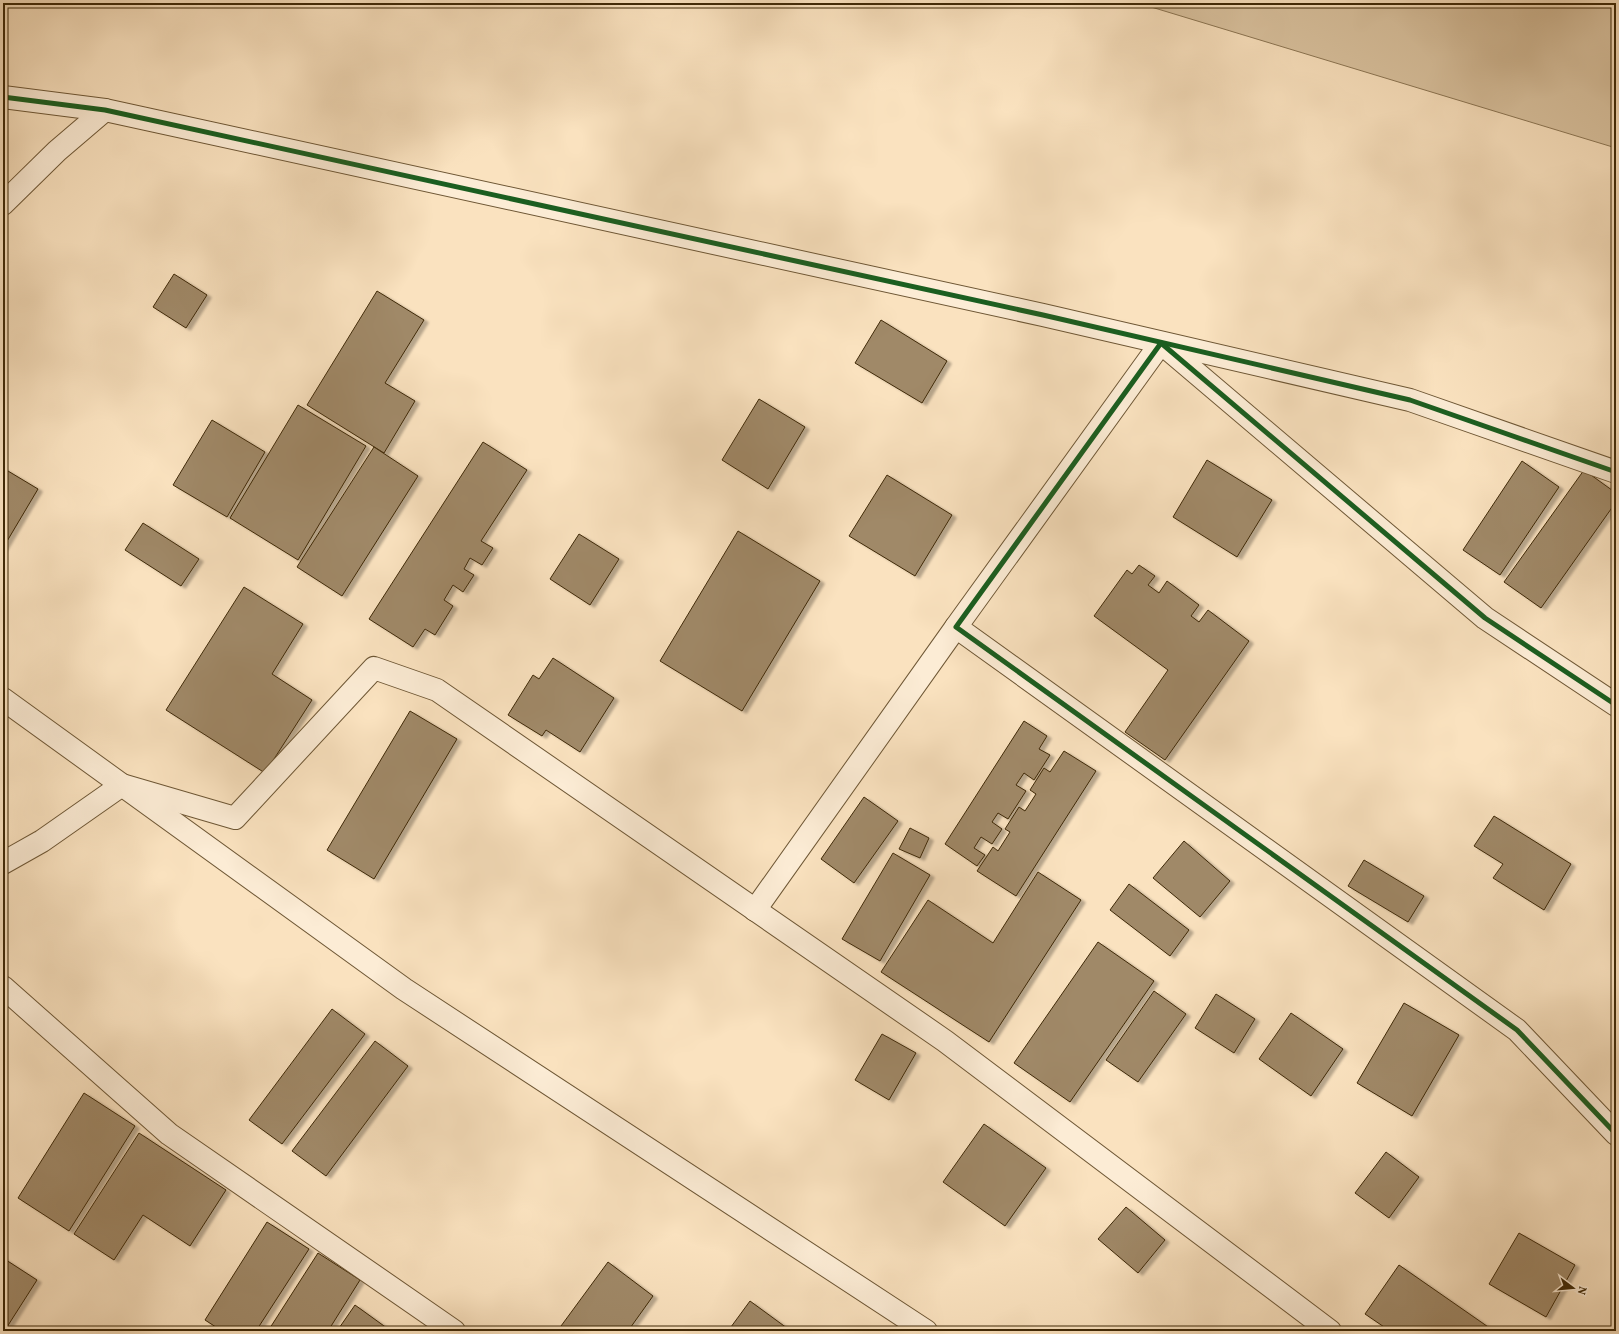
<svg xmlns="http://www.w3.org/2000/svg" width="1619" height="1334" font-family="Vollkorn,serif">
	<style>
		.green { fill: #dac3a0; stroke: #8c7654 }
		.building { fill: #a08967; stroke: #3f2907; filter: url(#shadow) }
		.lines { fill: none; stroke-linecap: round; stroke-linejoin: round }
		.street-casing { stroke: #6e5735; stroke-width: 24 }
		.street { stroke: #fcecd5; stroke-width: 22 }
		.cycleway-casing { stroke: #fcecd5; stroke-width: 8 }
		.cycleway { stroke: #1b5e20; stroke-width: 5 }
	</style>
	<defs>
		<filter id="shadow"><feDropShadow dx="4.5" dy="2.5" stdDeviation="1" flood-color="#0004"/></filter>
	</defs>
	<rect width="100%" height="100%" fill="#fae2bf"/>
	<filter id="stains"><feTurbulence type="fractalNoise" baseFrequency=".005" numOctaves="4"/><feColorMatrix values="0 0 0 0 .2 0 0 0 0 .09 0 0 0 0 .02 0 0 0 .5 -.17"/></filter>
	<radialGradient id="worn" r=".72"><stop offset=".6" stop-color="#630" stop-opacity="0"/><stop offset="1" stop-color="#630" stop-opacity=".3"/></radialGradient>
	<polygon class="green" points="1138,3 1616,3 1616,148"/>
	<g class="building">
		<polygon points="174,274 207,295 186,328 153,307"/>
		<polygon points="377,291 424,320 385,383 415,401 384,453 307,405"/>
		<polygon points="881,320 947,361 922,403 855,363"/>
		<polygon points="759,399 805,427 768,489 722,460"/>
		<polygon points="298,405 366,446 298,560 230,518"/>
		<polygon points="212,420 265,452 227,517 173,485"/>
		<polygon points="483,442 527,470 481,541 493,548 482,565 470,558 464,569 474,575 463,592 453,585 444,600 453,606 435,635 425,629 413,647 369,619"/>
		<polygon points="374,447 418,476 342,596 297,567"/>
		<polygon points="1207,460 1272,500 1237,557 1173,517"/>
		<polygon points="1522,461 1559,487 1500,575 1463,550"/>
		<polygon points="3,468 38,489 3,548"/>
		<polygon points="1584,470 1616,493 1616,502 1541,608 1504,582"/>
		<polygon points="887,475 952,515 915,576 849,536"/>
		<polygon points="143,523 199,559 181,586 125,550"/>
		<polygon points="738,531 820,581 742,711 660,661"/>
		<polygon points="579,534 619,559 590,605 550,579"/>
		<polygon points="1139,565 1155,576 1148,585 1159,593 1167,581 1199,605 1191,616 1199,622 1208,610 1249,641 1165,760 1125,732 1168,670 1094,616 1127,570 1132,574"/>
		<polygon points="244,587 303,624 272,674 312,700 265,773 166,710"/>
		<polygon points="553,658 614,698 580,752 546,730 542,736 508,715 533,675 539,679"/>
		<polygon points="410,711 457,739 374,879 327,850"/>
		<polygon points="1024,721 1047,736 1039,749 1050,755 1034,780 1024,773 1016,785 1026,791 1008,819 998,813 992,822 1002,829 992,844 981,837 974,848 985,855 977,866 945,844"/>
		<polygon points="1064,751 1096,771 1016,896 977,871 993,847 998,851 1010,832 1005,829 1019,807 1025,811 1036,794 1030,790 1044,768 1050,772"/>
		<polygon points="864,797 898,821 854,883 821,859"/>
		<polygon points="1494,816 1571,864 1544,910 1493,878 1503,864 1474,846"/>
		<polygon points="910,828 929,838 920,858 899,849"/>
		<polygon points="1184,841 1230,881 1200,917 1153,878"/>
		<polygon points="893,853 930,875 880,961 842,939"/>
		<polygon points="1364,860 1424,896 1408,922 1348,886"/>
		<polygon points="1038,872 1081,900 989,1042 881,972 928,900 993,943"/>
		<polygon points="1129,884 1189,930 1170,956 1110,910"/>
		<polygon points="1098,942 1154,981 1070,1102 1014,1063"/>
		<polygon points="1154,991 1186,1014 1138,1082 1106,1060"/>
		<polygon points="1216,994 1255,1019 1234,1053 1195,1028"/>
		<polygon points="1404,1003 1459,1035 1412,1116 1357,1083"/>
		<polygon points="332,1009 365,1034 282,1144 249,1120"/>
		<polygon points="1291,1013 1343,1049 1311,1096 1259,1059"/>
		<polygon points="882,1034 916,1053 889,1100 855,1080"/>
		<polygon points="375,1041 408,1066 326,1176 292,1151"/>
		<polygon points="84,1093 135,1126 69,1231 18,1198"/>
		<polygon points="984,1124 1046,1168 1005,1226 943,1182"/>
		<polygon points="139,1133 226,1190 190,1246 143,1215 114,1260 74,1234"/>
		<polygon points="1386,1152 1419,1177 1389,1218 1355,1193"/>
		<polygon points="1126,1207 1165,1240 1138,1273 1098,1239"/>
		<polygon points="267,1222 309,1249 256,1331 222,1331 205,1320"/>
		<polygon points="1519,1233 1575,1265 1546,1317 1489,1284"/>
		<polygon points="318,1253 360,1280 328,1331 268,1331"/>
		<polygon points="3,1258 37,1280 7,1327 3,1325"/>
		<polygon points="608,1262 653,1296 628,1331 568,1331 561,1326"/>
		<polygon points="1399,1265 1494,1331 1390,1331 1365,1314"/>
		<polygon points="750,1301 791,1331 728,1331"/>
		<polygon points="355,1305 391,1331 337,1331"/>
	</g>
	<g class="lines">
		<g class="street-casing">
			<g id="street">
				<polyline points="3,97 105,110 1043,315 1410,400 1616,472"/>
				<polyline points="3,204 57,151 105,110"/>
				<polyline points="3,699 404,989 926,1331"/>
				<polyline points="1616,705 1485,618 1161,343 956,627 1517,1030 1616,1134"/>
				<polyline points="3,863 42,841 122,785 235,818 374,668 437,690 945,1041 1330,1331"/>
				<polyline points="755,910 956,627"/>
				<polyline points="3,987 169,1134 454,1331"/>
			</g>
		</g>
		<use href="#street" class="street"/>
		<g class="cycleway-casing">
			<g id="cycleway">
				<polyline points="3,97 105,110 1043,315 1410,400 1616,472"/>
				<polyline points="1616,705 1485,618 1161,343 956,627 1517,1030 1616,1134"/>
			</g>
		</g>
		<use href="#cycleway" class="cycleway"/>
	</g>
	<rect width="1619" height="1334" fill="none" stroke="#fae2bf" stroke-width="16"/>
	<rect x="4" y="4" width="1611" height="1326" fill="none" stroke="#3f2907" stroke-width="2"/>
	<rect x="8" y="8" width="1603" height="1318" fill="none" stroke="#3f2907"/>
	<g transform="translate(1573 1288) rotate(106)" stroke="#fcecd5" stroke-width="3" paint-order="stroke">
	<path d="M0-3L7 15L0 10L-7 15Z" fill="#3f2907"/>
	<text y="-6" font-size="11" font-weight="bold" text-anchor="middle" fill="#3f2907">N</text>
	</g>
	<rect width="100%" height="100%" filter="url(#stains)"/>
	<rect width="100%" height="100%" fill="url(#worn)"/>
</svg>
